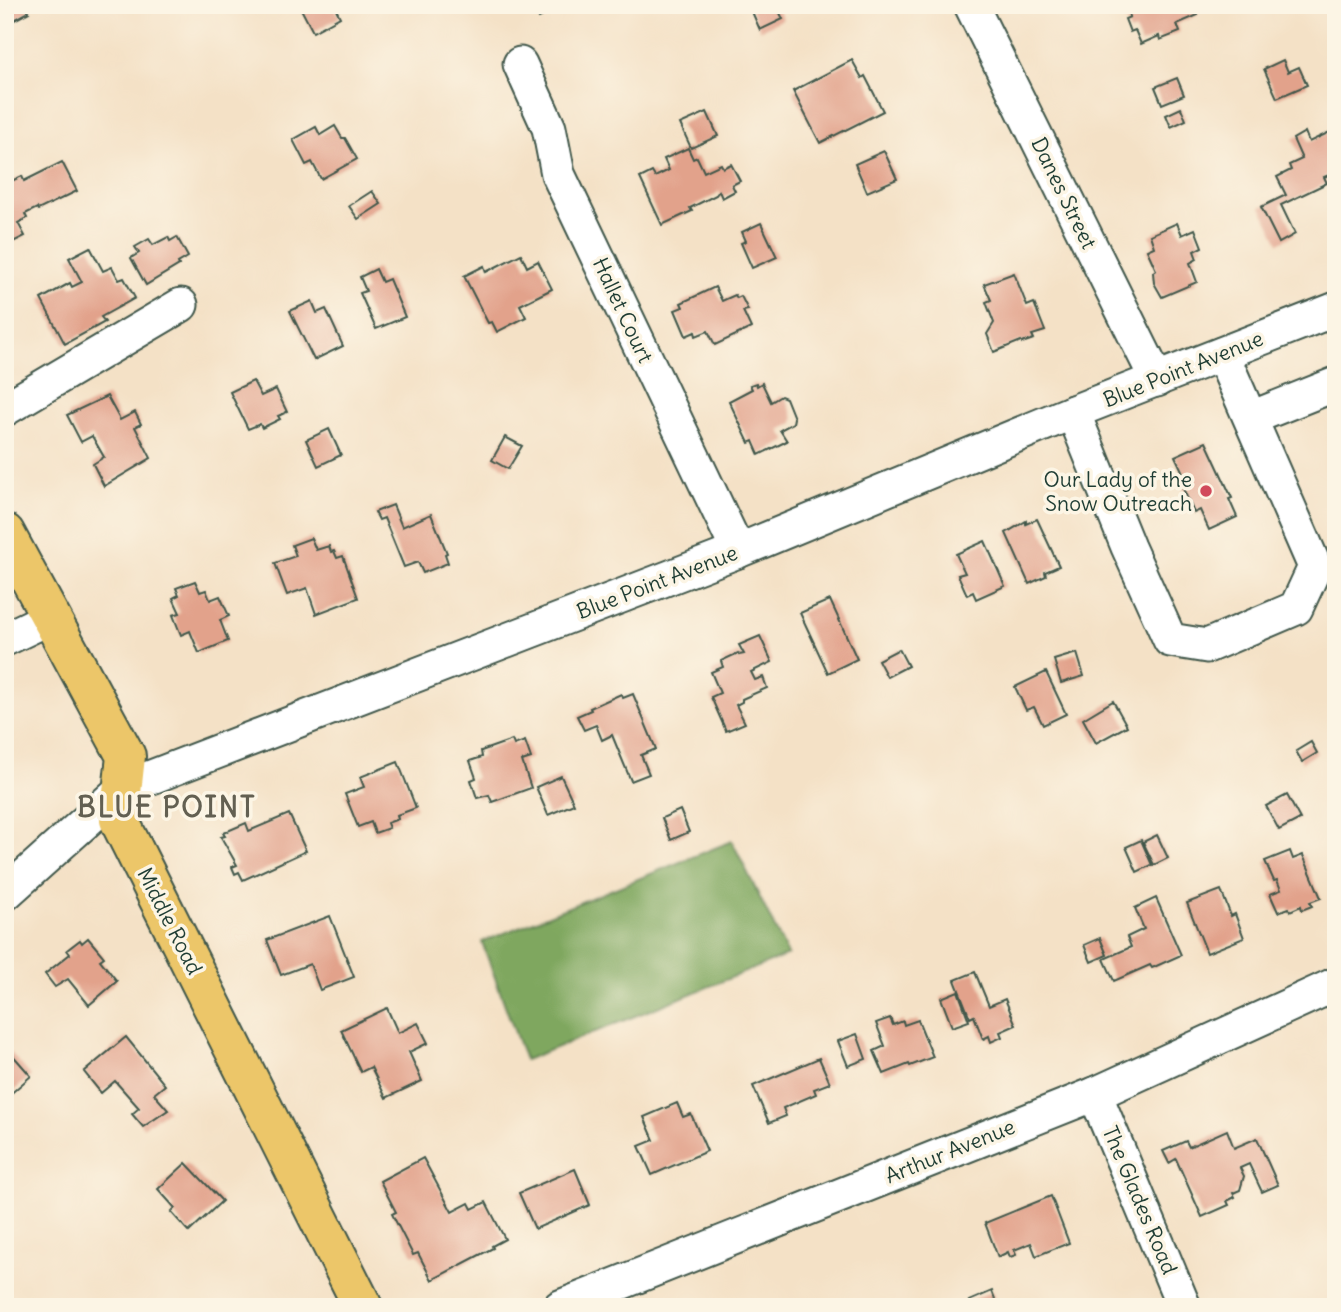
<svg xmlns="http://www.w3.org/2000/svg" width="1341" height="1312" font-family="Delius,sans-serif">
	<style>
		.forest { fill: #7fa75e; stroke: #4f7249; stroke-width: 2 }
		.building { fill: #e2a28b }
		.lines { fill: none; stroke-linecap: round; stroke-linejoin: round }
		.minor-casing { stroke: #3f564a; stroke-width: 37 }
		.major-casing { stroke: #3f564a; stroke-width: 42 }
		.minor { stroke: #fff; stroke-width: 33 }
		.major { stroke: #ecc669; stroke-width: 38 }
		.poi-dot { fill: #d1495b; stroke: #fcf5e5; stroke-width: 2.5 }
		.labels { text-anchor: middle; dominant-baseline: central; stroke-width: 7; stroke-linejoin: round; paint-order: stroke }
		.street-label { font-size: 21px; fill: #1f3d34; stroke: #fcf5e5 }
		.poi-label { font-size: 21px; fill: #1f3d34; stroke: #fcf5e5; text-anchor: end }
		.district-label { font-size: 28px; font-weight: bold; letter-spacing: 2px; fill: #636052; stroke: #fcf5e5 }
	</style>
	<rect width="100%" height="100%" fill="#fcf5e5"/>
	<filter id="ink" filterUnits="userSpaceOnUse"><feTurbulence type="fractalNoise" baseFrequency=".0143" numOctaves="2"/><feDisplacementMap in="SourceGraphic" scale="14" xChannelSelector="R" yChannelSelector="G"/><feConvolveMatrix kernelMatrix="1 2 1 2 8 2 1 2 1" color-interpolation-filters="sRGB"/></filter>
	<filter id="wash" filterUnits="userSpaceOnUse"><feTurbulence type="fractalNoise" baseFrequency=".00686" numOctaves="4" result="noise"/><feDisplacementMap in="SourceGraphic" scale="28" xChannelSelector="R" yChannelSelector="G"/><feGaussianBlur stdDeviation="1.57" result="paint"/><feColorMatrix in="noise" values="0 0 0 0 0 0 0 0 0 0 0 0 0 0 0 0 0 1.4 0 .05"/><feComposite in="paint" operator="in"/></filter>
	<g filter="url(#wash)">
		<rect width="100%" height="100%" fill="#f4e1c6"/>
		<polygon class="forest" points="732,841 788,955 525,1060 482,942"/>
		<g id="blocks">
			<g class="building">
				<polygon points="5,5 25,5 29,12 5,25"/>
				<polygon points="299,5 334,5 340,17 313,32"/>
				<polygon points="532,5 565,5 539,18"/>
				<polygon points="749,5 776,5 783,19 760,30"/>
				<polygon points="1126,5 1198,5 1199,8 1196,10 1198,15 1177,24 1180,32 1160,40 1159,36 1141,44 1135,30 1130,32 1125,19 1130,17"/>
				<polygon points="852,60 862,78 865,76 883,111 820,143 793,91"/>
				<polygon points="1283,60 1288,72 1299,67 1307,85 1277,98 1264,69"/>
				<polygon points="1177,78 1184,95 1162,104 1155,87"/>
				<polygon points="1181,108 1186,120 1171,127 1166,115"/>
				<polygon points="707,112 718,136 691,148 680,124"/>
				<polygon points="335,126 342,138 345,138 357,159 321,179 312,162 306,165 293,140 316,127 320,135"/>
				<polygon points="1332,131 1336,135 1336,172 1324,177 1327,183 1281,205 1295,234 1279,243 1261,207 1286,195 1277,177 1291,170 1289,165 1302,159 1293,139 1305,132 1309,142"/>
				<polygon points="688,148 693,159 697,157 704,172 721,164 723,168 731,164 740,181 732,185 735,191 722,198 719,191 716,195 690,208 692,211 662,225 640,178 652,172 655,177 669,170 664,159"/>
				<polygon points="884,151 897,179 867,192 855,164"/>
				<polygon points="62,162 77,191 38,210 37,208 25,214 27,218 18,223 25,236 5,246 5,184 22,176 24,181"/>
				<polygon points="372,191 381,204 358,219 349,206"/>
				<polygon points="761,223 777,257 752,268 741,243 746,241 742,232"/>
				<polygon points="1177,223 1182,235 1195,229 1202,247 1194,251 1197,259 1190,263 1197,282 1162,297 1154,283 1153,272 1156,270 1147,250 1154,247 1150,235"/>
				<polygon points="168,237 170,241 177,237 188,257 178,263 179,265 146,285 131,258 139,253 135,247 149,239 153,245"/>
				<polygon points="90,247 103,271 112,267 119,280 124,278 135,298 101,317 105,322 65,344 41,299 70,283 72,287 82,282 69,258"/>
				<polygon points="521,254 527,267 538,261 552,289 520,305 526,317 497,332 492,322 488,323 464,276 484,266 486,272"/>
				<polygon points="376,269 382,282 389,279 405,317 376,329 360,293 366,291 360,277"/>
				<polygon points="1014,273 1027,306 1034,303 1045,331 1032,335 1034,339 1022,343 1021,341 994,352 987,334 994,323 986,302 991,300 984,284"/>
				<polygon points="715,287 722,301 735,295 737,298 741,296 748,310 743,311 751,328 715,345 708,331 696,336 695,332 686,336 675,310 683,307 681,303"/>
				<polygon points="312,301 317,313 326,309 343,346 314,360 290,311"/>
				<polygon points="253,381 261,396 276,389 287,412 278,416 280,419 262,428 260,424 248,429 230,392"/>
				<polygon points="756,383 757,386 762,383 771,402 781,396 786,398 794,418 793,423 780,430 787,441 759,455 753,441 749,443 729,401 752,389 750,385"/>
				<polygon points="107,396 120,420 135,412 141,424 135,427 151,458 104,486 93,464 104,457 92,436 81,442 67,415"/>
				<polygon points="329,429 341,455 318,466 306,440"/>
				<polygon points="505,437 522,446 508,469 492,460"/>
				<polygon points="1206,442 1232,498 1229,499 1237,517 1209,530 1200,510 1194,513 1181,484 1187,481 1175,456"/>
				<polygon points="393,505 402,527 431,514 447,553 445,554 448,563 423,573 418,562 404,567 384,518 379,520 375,512"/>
				<polygon points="1037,519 1059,566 1045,572 1046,576 1029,584 1006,533 1026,521 1026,524"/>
				<polygon points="311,538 316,550 329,546 331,552 334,551 337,558 343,556 358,598 316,614 307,588 287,595 275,563 296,556 292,545"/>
				<polygon points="985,541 1005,586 976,599 973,592 967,595 958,575 965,573 956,554"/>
				<polygon points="195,581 200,592 206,590 210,600 220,596 229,616 220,620 228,641 199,653 190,631 181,635 173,615 180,613 173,598 179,595 176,588"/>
				<polygon points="830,600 857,659 828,673 800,613"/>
				<polygon points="760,636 772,662 751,672 755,680 763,677 767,688 742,699 742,702 736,705 745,723 726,731 711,697 720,693 711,672 723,667 721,661 738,653 739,655 744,654 739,645"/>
				<polygon points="899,649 908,666 887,677 878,660"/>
				<polygon points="1077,653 1084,676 1061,683 1054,660"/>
				<polygon points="1046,672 1066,714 1043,725 1034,707 1026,710 1015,687"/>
				<polygon points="621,694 623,698 633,694 656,749 641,755 649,774 631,781 612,735 602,740 596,725 584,730 577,716 591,710 590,708"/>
				<polygon points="1113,701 1127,726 1096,743 1083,719"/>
				<polygon points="512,740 514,745 525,741 531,758 522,761 531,788 492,802 489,795 477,798 471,780 476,778 470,761 482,757 481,751"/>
				<polygon points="1311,742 1317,753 1302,762 1296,751"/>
				<polygon points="398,762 416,808 397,815 398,819 387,823 389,828 375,833 371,822 358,827 345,794 364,787 360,777"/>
				<polygon points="561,776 574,804 548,815 536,787"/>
				<polygon points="1287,795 1300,819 1279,830 1266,806"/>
				<polygon points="680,810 689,832 671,840 662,818"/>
				<polygon points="289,814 306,851 243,880 239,872 235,874 232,867 237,865 221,837 225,836 223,833 246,823 249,831"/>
				<polygon points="1157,835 1168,858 1154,865 1143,842"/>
				<polygon points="1141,840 1152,865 1137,872 1126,847"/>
				<polygon points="1290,851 1293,859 1303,855 1321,898 1310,902 1312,906 1302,910 1301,906 1290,911 1289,908 1278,912 1270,894 1281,890 1277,880 1274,881 1265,861"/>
				<polygon points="1221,890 1231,916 1235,914 1244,938 1207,953 1187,903"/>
				<polygon points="1156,898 1181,955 1152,968 1150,965 1114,981 1104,959 1131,947 1127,937 1144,929 1135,908"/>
				<polygon points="330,916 354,977 320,990 310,964 281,975 267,940"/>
				<polygon points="88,938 104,957 100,960 117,981 89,1005 68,979 55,987 45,974 70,954 67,950 80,940 82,943"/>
				<polygon points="1100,938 1107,955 1091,962 1084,945"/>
				<polygon points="975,972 989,1006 1005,999 1016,1025 1000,1032 1002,1037 991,1042 989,1036 983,1039 974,1016 970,1018 955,980"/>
				<polygon points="958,991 969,1021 952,1027 941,998"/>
				<polygon points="387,1008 398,1033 418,1023 428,1043 409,1052 422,1081 386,1098 371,1067 361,1072 341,1030"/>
				<polygon points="890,1018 893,1025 903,1021 904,1025 918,1020 933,1057 910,1066 909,1064 884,1074 874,1051 885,1046 876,1023"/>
				<polygon points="857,1034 866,1059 848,1066 838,1041"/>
				<polygon points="126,1037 165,1085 154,1094 168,1110 143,1127 132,1114 139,1108 115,1081 101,1093 84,1072"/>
				<polygon points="10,1052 31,1076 7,1097 5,1056"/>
				<polygon points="819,1058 830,1083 814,1089 816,1094 783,1108 786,1116 769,1123 753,1086"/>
				<polygon points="677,1103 683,1117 691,1114 707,1151 652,1175 639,1146 654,1140 644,1117"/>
				<polygon points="1227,1130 1234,1148 1257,1138 1278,1185 1262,1192 1249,1164 1240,1168 1244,1176 1240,1190 1233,1193 1235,1197 1227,1201 1229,1205 1202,1217 1176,1159 1169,1163 1163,1151 1186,1141 1189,1147"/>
				<polygon points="423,1158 452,1212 469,1203 472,1209 486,1202 505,1239 492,1246 493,1248 432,1280 418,1253 413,1255 392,1214 396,1212 380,1181"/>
				<polygon points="186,1163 222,1201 189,1232 171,1212 175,1208 158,1189"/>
				<polygon points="575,1169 590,1205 535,1229 519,1193"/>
				<polygon points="1051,1196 1069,1243 1036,1256 1031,1243 1014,1250 1016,1255 1010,1257 1008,1252 998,1257 985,1223"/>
				<polygon points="992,1291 998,1307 972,1307 969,1301"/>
			</g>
		</g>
	</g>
	<g filter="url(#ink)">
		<use href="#blocks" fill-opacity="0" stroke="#3f564a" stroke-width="2"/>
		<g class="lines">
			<g class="minor-casing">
				<g id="minor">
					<polyline points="971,5 1157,380"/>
					<polyline points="520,64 549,128 558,174 738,551"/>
					<polyline points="5,409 181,305"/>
					<polyline points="1073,412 1128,547 1170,640 1207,646 1296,608 1315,567 1222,354"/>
					<polyline points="1251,418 1336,384"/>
					<polyline points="5,639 51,617"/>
					<polyline points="5,894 123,788 738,551 1073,412 1336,309"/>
					<polyline points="1095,1094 1184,1307"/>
					<polyline points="560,1307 1095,1094 1336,984"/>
				</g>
			</g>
			<g class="major-casing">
				<polyline id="major" points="5,533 126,756 119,820 363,1307"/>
			</g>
			<use href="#minor" class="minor"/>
			<use href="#major" class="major"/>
		</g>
	</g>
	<circle class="poi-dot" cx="1206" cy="491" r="7"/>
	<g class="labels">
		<g class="street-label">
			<text transform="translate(1064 193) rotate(64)">Danes Street</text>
			<text transform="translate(623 310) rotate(65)">Hallet Court</text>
			<text transform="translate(1183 369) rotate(-22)">Blue Point Avenue</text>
			<text transform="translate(657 582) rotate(-21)">Blue Point Avenue</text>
			<text transform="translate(170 921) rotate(63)">Middle Road</text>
			<text transform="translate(950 1151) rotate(-22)">Arthur Avenue</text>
			<text transform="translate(1140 1200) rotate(67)">The Glades Road</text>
		</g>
		<g class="poi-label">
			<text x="1192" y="479">Our Lady of the<tspan x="1192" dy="24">Snow Outreach</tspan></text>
		</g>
		<g class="district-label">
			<text x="167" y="807">BLUE POINT</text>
		</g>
	</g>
	<rect width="1341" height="1312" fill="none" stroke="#fcf5e5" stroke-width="28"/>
</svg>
